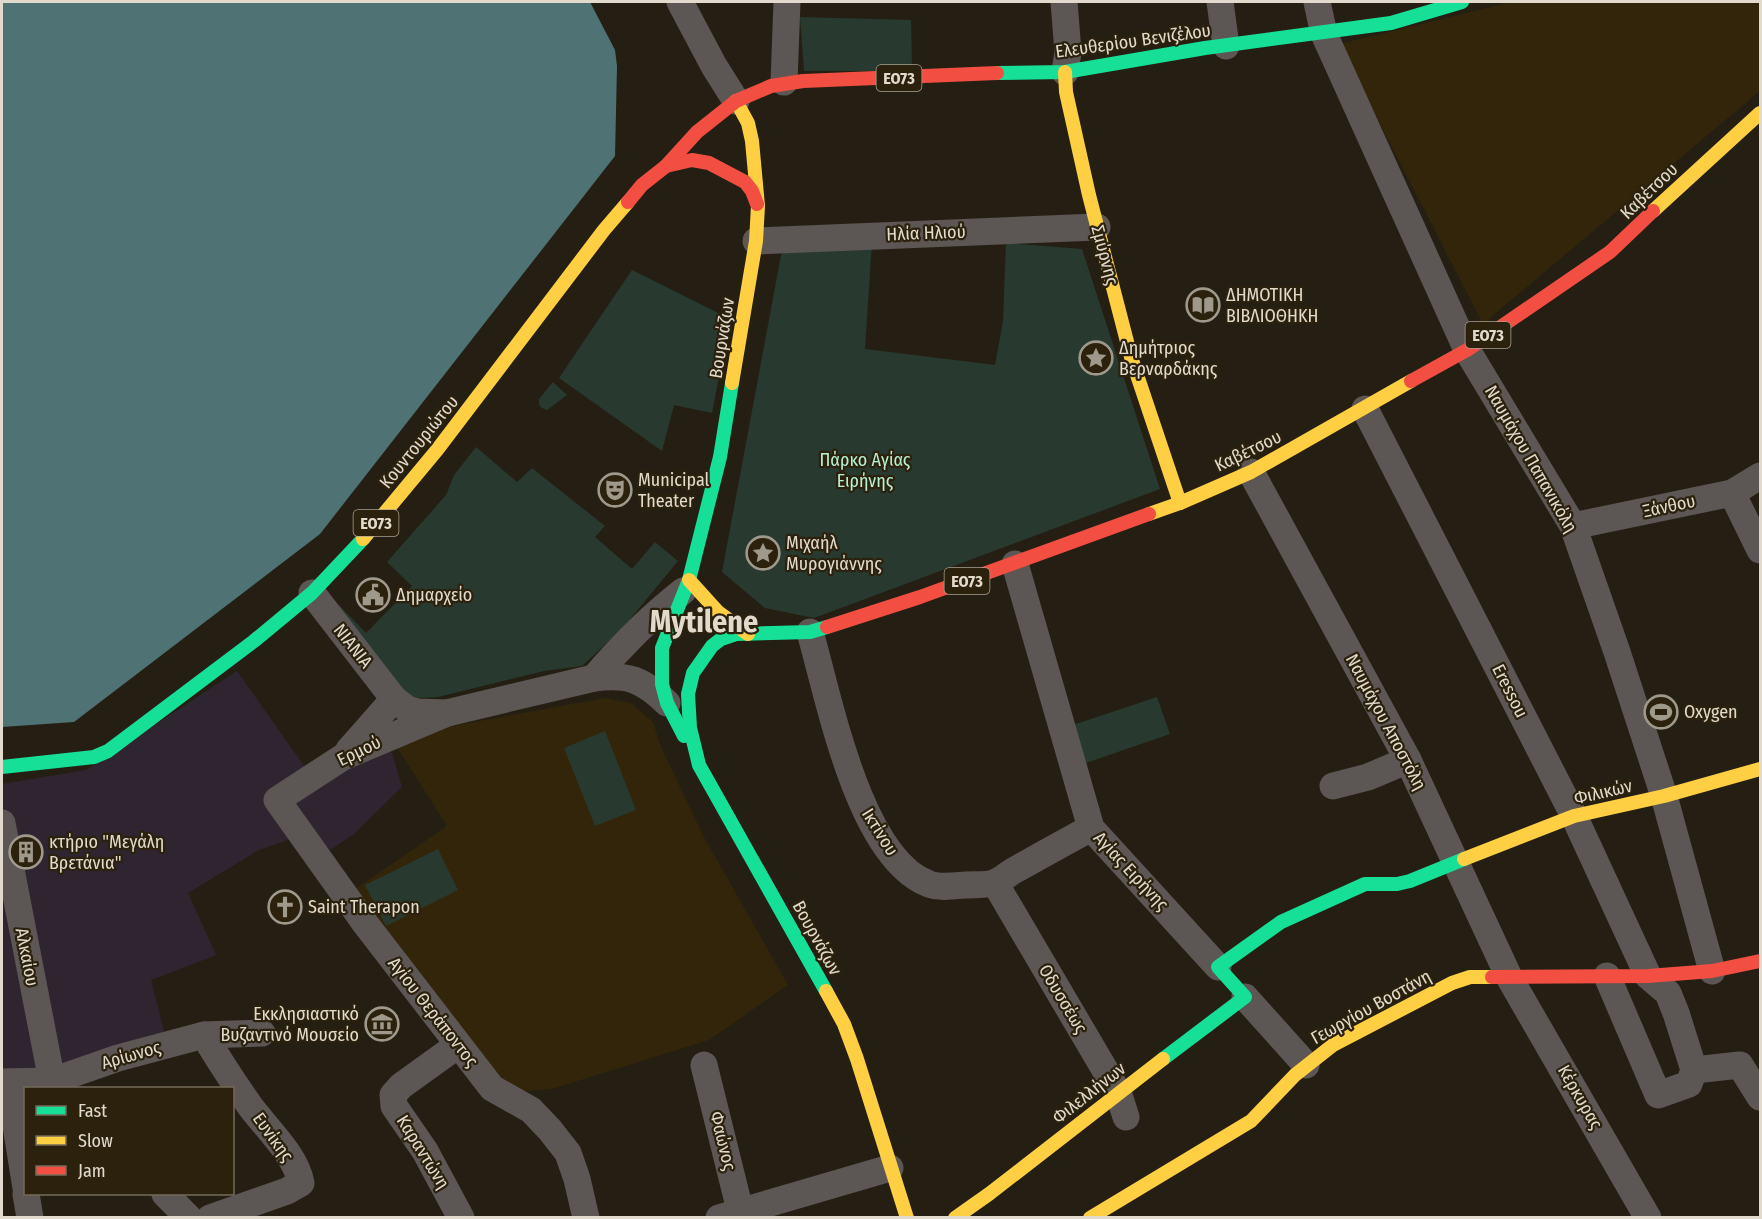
<svg xmlns="http://www.w3.org/2000/svg" width="1762" height="1219" font-family="'Fira Sans Condensed',sans-serif">
	<style>
		.commercial { fill: #2f2530 }
		.built { fill: #32250a }
		.green { fill: #28392f }
		.water { fill: #4f7375 }
		.lines { fill: none; stroke-linecap: round; stroke-linejoin: round }
		.street { stroke: #5c5754; stroke-width: 27 }
		.fast { stroke: #16e098; stroke-width: 14 }
		.slow { stroke: #ffcf43; stroke-width: 14 }
		.jam { stroke: #f24e42; stroke-width: 14 }
		.labels { text-anchor: middle; dominant-baseline: central; stroke-width: 4.5; stroke-linejoin: round; paint-order: stroke }
		.shield { fill: #2c210c; stroke: #aba293; stroke-width: 1.5 }
		.shield-label { font-size: 16px; font-weight: bold; fill: #e1dacd }
		.street-label { font-size: 18px; fill: #e1dacd; stroke: #2c210c }
		.poi-label { font-size: 18px; fill: #e1dacd; stroke: #2c210c; text-anchor: start }
		.park-label { font-size: 18px; fill: #b4f2d4; stroke: #2c210c }
		.town-label { font-size: 30px; font-weight: bold; fill: #e1dacd; stroke: #2c210c }
	</style>
	<rect width="100%" height="100%" fill="#251f13"/>
	<polygon class="commercial" points="237,671 314,780 389,743 402,787 354,834 314,861 297,837 259,850 188,893 216,955 151,980 166,1039 2,1078 2,784 86,770"/>
	<g class="built">
		<polygon points="1511,2 1759,2 1760,4 1760,91 1491,317 1484,326 1339,44"/>
		<polygon points="605,698 631,703 653,722 661,747 704,837 788,985 709,1040 552,1089 525,1091 497,1078 351,892 447,826 395,744 414,732 452,726"/>
	</g>
	<g class="green">
		<polygon points="800,17 911,20 912,71 804,71"/>
		<polygon points="872,242 865,349 995,365 1003,321 1006,243 1082,249 1160,489 814,618 765,608 722,572 782,250"/>
		<polygon points="632,270 730,319 712,413 674,405 662,451 559,378"/>
		<polygon points="553,382 567,395 547,410 542,408 539,405 539,399"/>
		<polygon points="476,447 517,482 532,468 605,526 595,537 632,569 655,542 678,561 622,629 582,666 544,671 438,697 418,698 400,692 339,612 339,605 366,633 412,586 387,562 446,495 454,475"/>
		<polygon points="1157,697 1170,734 1083,764 1070,726"/>
		<polygon points="605,731 636,810 595,826 564,748"/>
		<polygon points="438,849 458,890 386,926 365,885"/>
	</g>
	<polygon class="water" points="2,2 590,2 615,50 617,66 615,156 320,534 74,722 2,727"/>
	<g class="lines">
		<g class="street">
			<polyline points="680,2 714,66 736,101"/>
			<polyline points="1064,2 1068,52 1065,72"/>
			<polyline points="1220,2 1226,46"/>
			<polyline points="1317,2 1324,34 1467,350 1573,526 1617,652 1664,796 1712,971"/>
			<polyline points="784,82 787,2"/>
			<polyline points="756,241 1097,227"/>
			<polyline points="1365,409 1574,816 1648,976 1668,993 1676,1013 1694,1070 1689,1084 1658,1095 1607,976"/>
			<polyline points="1251,472 1408,760 1509,977 1648,1218"/>
			<polyline points="1732,493 1760,550"/>
			<polyline points="1573,526 1732,493 1760,476"/>
			<polyline points="1015,564 1091,828 1218,967"/>
			<path d="M312,593L394,699L407,709L417,712L447,713L594,678C628,674 642,679 667,703"/>
			<path d="M810,632C829,698 859,858 929,884C939,888 953,886 965,885C974,884 988,886 996,882C1003,879 1009,873 1015,870C1040,856 1065,842 1091,828"/>
			<path d="M594,678C621,646 650,617 683,591"/>
			<polyline points="447,713 343,757 277,800 364,922 492,1088 531,1110 550,1130 568,1153 577,1179 586,1218"/>
			<polyline points="349,750 394,699"/>
			<polyline points="1333,786 1368,777 1408,760"/>
			<polyline points="2,823 52,1081 59,1088"/>
			<polyline points="995,883 1118,1092 1126,1117"/>
			<polyline points="1245,997 1306,1065"/>
			<path d="M204,1035C218,1059 234,1083 250,1106C266,1128 296,1155 301,1183L287,1191L210,1218"/>
			<polyline points="458,1045 401,1086 393,1095 394,1106 425,1151 461,1218"/>
			<polyline points="704,1065 742,1218"/>
			<polyline points="1694,1070 1740,1065 1760,1097"/>
			<polyline points="2,1082 52,1081 118,1058 204,1035 262,1033"/>
			<polyline points="9,1082 26,1188"/>
			<polyline points="26,1194 30,1218"/>
			<polyline points="165,1194 189,1218"/>
			<polyline points="719,1218 890,1168"/>
		</g>
		<g class="fast">
			<polyline points="997,73 1065,72 1205,48 1391,23 1462,2"/>
			<polyline points="684,736 667,703 662,684 662,648 689,580 720,457 732,383"/>
			<polyline points="2,767 94,757 108,751 254,641 312,593 363,539"/>
			<polyline points="826,991 699,765 690,728 688,694 693,673 712,646 721,639 736,634 810,632 827,627"/>
			<polyline points="1163,1059 1245,997 1218,967 1281,922 1365,884 1397,884 1410,881 1464,859"/>
		</g>
		<g class="slow">
			<polyline points="1065,72 1066,92 1089,195 1131,357 1180,503"/>
			<polyline points="1653,211 1760,113"/>
			<polyline points="732,383 756,241 758,206 752,141 748,123 736,101"/>
			<polyline points="1149,514 1180,503 1251,472 1411,381"/>
			<polyline points="363,539 437,450 604,230 628,202"/>
			<polyline points="689,580 718,612 748,634"/>
			<polyline points="1464,859 1574,816 1664,796 1760,769"/>
			<polyline points="826,991 844,1024 857,1059 907,1218"/>
			<polyline points="955,1218 989,1194 1163,1059"/>
			<polyline points="1090,1218 1251,1121 1295,1075 1333,1045 1452,983 1470,977 1492,977"/>
		</g>
		<g class="jam">
			<polyline points="666,166 692,160 709,163 745,182 752,191 757,204"/>
			<polyline points="628,202 642,185 666,166 697,132 736,101 771,86 803,81 997,73"/>
			<polyline points="1411,381 1467,350 1610,252 1653,211"/>
			<polyline points="827,627 920,597 1149,514"/>
			<polyline points="1492,977 1648,976 1712,971 1760,961"/>
		</g>
	</g>
	<defs>
		<g id="library-ring" transform="scale(1.725)"><circle r="9.5" fill="#2c210c" stroke="#9f998c" stroke-width="1.5"/><path d="M-6-4Q-3-5.5-.7-3.5V5Q-3 3-6 4ZM6-4Q3-5.5 .7-3.5V5Q3 3 6 4Z" fill="#9f998c"/></g>
		<g id="sight-ring" transform="scale(1.725)"><circle r="9.5" fill="#2c210c" stroke="#9f998c" stroke-width="1.5"/><path d="M0-6L1.8-2.2L6-1.7L2.9 1.2L3.7 5.4L0 3.3L-3.7 5.4L-2.9 1.2L-6-1.7L-1.8-2.2Z" fill="#9f998c"/></g>
		<g id="theatre-ring" transform="scale(1.725)"><circle r="9.5" fill="#2c210c" stroke="#9f998c" stroke-width="1.5"/><path d="M-5-5.5Q0-4 5-5.5V0Q5 5 0 6Q-5 5-5 0ZM-3.3-2.5H-1v1.5H-3.3ZM1-2.5H3.3v1.5H1ZM-2.8 1Q0 5.5 2.8 1Z" fill="#9f998c"/></g>
		<g id="civic-ring" transform="scale(1.725)"><circle r="9.5" fill="#2c210c" stroke="#9f998c" stroke-width="1.5"/><path d="M-.6-6.5H3V-4.5H.6V-3L4-1V1h2V6H-6V1h2V-1L-.6-3ZM-1.2 2.5V6h2.4V2.5Z" fill="#9f998c"/></g>
		<g id="stadium-ring" transform="scale(1.725)"><circle r="9.5" fill="#2c210c" stroke="#9f998c" stroke-width="1.5"/><path d="M0-5a6.5 5 0 1 0 0 10a6.5 5 0 1 0 0-10ZM-3.5-1.8h7v3.6h-7Z" fill="#9f998c"/></g>
		<g id="building-ring" transform="scale(1.725)"><circle r="9.5" fill="#2c210c" stroke="#9f998c" stroke-width="1.5"/><path d="M-4-6H4V6H1V3H-1V6H-4ZM-2.5-4.3h1.7v1.8h-1.7ZM.8-4.3h1.7v1.8H.8ZM-2.5-1h1.7V.8h-1.7ZM.8-1h1.7V.8H.8Z" fill="#9f998c"/></g>
		<g id="church-ring" transform="scale(1.725)"><circle r="9.5" fill="#2c210c" stroke="#9f998c" stroke-width="1.5"/><path d="M-1.2-6h2.4v3.5h3.3v2.4h-3.3V6h-2.4V-.1h-3.3v-2.4h3.3Z" fill="#9f998c"/></g>
		<g id="museum-ring" transform="scale(1.725)"><circle r="9.5" fill="#2c210c" stroke="#9f998c" stroke-width="1.5"/><path d="M0-6L6-3V-2H-6V-3ZM-5-1h2V3h-2ZM-1-1h2V3h-2ZM3-1h2V3H3ZM-6 4H6V6H-6Z" fill="#9f998c"/></g>
	</defs>
	<g fill-rule="evenodd">
		<use href="#library-ring" x="1203" y="305"/>
		<use href="#sight-ring" x="1096" y="358"/>
		<use href="#theatre-ring" x="615" y="490"/>
		<use href="#sight-ring" x="763" y="553"/>
		<use href="#civic-ring" x="373" y="595"/>
		<use href="#stadium-ring" x="1661" y="712"/>
		<use href="#building-ring" x="26" y="852"/>
		<use href="#church-ring" x="285" y="907"/>
		<use href="#museum-ring" x="382" y="1024"/>
	</g>
	<g class="labels">
		<g class="shield">
			<rect x="876.5" y="65" width="45" height="26" rx="4.5"/>
			<rect x="1465.5" y="322" width="45" height="26" rx="4.5"/>
			<rect x="353.5" y="510" width="45" height="26" rx="4.5"/>
			<rect x="944.5" y="568" width="45" height="26" rx="4.5"/>
		</g>
		<g class="shield-label">
			<text x="899" y="78">ΕΟ73</text>
			<text x="1488" y="335">ΕΟ73</text>
			<text x="376" y="523">ΕΟ73</text>
			<text x="967" y="581">ΕΟ73</text>
		</g>
		<g class="street-label">
			<text transform="translate(1133 41) rotate(-8)">Ελευθερίου Βενιζέλου</text>
			<text transform="translate(1649 191) rotate(-44)">Καβέτσου</text>
			<text transform="translate(926 233) rotate(-2)">Ηλία Ηλιού</text>
			<text transform="translate(1105 255) rotate(75)">Σμύρνης</text>
			<text transform="translate(722 338) rotate(-81)">Βουρνάζων</text>
			<text transform="translate(419 442) rotate(-51)">Κουντουριώτου</text>
			<text transform="translate(1248 451) rotate(-26)">Καβέτσου</text>
			<text transform="translate(1531 459) rotate(60)">Ναυμάχου Παπανικόλη</text>
			<text transform="translate(1669 506) rotate(-12)">Ξάνθου</text>
			<text transform="translate(353 646) rotate(52)">NIANIA</text>
			<text transform="translate(1510 691) rotate(63)">Eressou</text>
			<text transform="translate(1386 722) rotate(62)">Ναυμάχου Αποστόλη</text>
			<text transform="translate(359 751) rotate(-26)">Ερμού</text>
			<text transform="translate(1603 792) rotate(-13)">Φιλικών</text>
			<text transform="translate(880 832) rotate(58)">Ικτίνου</text>
			<text transform="translate(1131 871) rotate(47)">Αγίας Ειρήνης</text>
			<text transform="translate(817 938) rotate(61)">Βουρνάζων</text>
			<text transform="translate(27 957) rotate(79)">Αλκαίου</text>
			<text transform="translate(1063 999) rotate(59)">Οδυσσέως</text>
			<text transform="translate(1371 1007) rotate(-29)">Γεωργίου Βοστάνη</text>
			<text transform="translate(433 1012) rotate(52)">Αγίου Θεράποντος</text>
			<text transform="translate(131 1055) rotate(-16)">Αρίωνος</text>
			<text transform="translate(1089 1093) rotate(-38)">Φιλελλήνων</text>
			<text transform="translate(1580 1097) rotate(60)">Κέρκυρας</text>
			<text transform="translate(273 1137) rotate(54)">Ευνίκης</text>
			<text transform="translate(723 1141) rotate(76)">Φαώνος</text>
			<text transform="translate(423 1152) rotate(58)">Καραντώνη</text>
		</g>
		<g class="poi-label">
			<text x="1226" y="295">ΔΗΜΟΤΙΚΗ<tspan x="1226" dy="21">ΒΙΒΛΙΟΘΗΚΗ</tspan></text>
			<text x="1119" y="348">Δημήτριος<tspan x="1119" dy="21">Βερναρδάκης</tspan></text>
			<text x="638" y="480">Municipal<tspan x="638" dy="21">Theater</tspan></text>
			<text x="786" y="543">Μιχαήλ<tspan x="786" dy="21">Μυρογιάννης</tspan></text>
			<text x="396" y="595">Δημαρχείο</text>
			<text x="1684" y="712">Oxygen</text>
			<text x="49" y="842">κτήριο "Μεγάλη<tspan x="49" dy="21">Βρετάνια"</tspan></text>
			<text x="308" y="907">Saint Therapon</text>
			<text x="359" y="1014" text-anchor="end">Εκκλησιαστικό<tspan x="359" dy="21">Βυζαντινό Μουσείο</tspan></text>
		</g>
		<g class="park-label">
			<text x="865" y="460">Πάρκο Αγίας<tspan x="865" dy="21">Ειρήνης</tspan></text>
		</g>
		<g class="town-label">
			<text x="704" y="622">Mytilene</text>
		</g>
	</g>
	<rect width="1762" height="1219" fill="none" stroke="#e1dacd" stroke-width="6"/>
	<rect x="24" y="1087" width="210" height="108" fill="#2c210c" stroke="#746b59" stroke-width="1.5"/>
	<rect x="36" y="1106" width="30" height="9" fill="#16e098" stroke="#746b59" stroke-width="1.5"/>
	<text x="78" y="1117" font-size="18" fill="#e1dacd">Fast</text>
	<rect x="36" y="1136" width="30" height="9" fill="#ffcf43" stroke="#746b59" stroke-width="1.5"/>
	<text x="78" y="1147" font-size="18" fill="#e1dacd">Slow</text>
	<rect x="36" y="1166" width="30" height="9" fill="#f24e42" stroke="#746b59" stroke-width="1.5"/>
	<text x="78" y="1177" font-size="18" fill="#e1dacd">Jam</text>
</svg>
